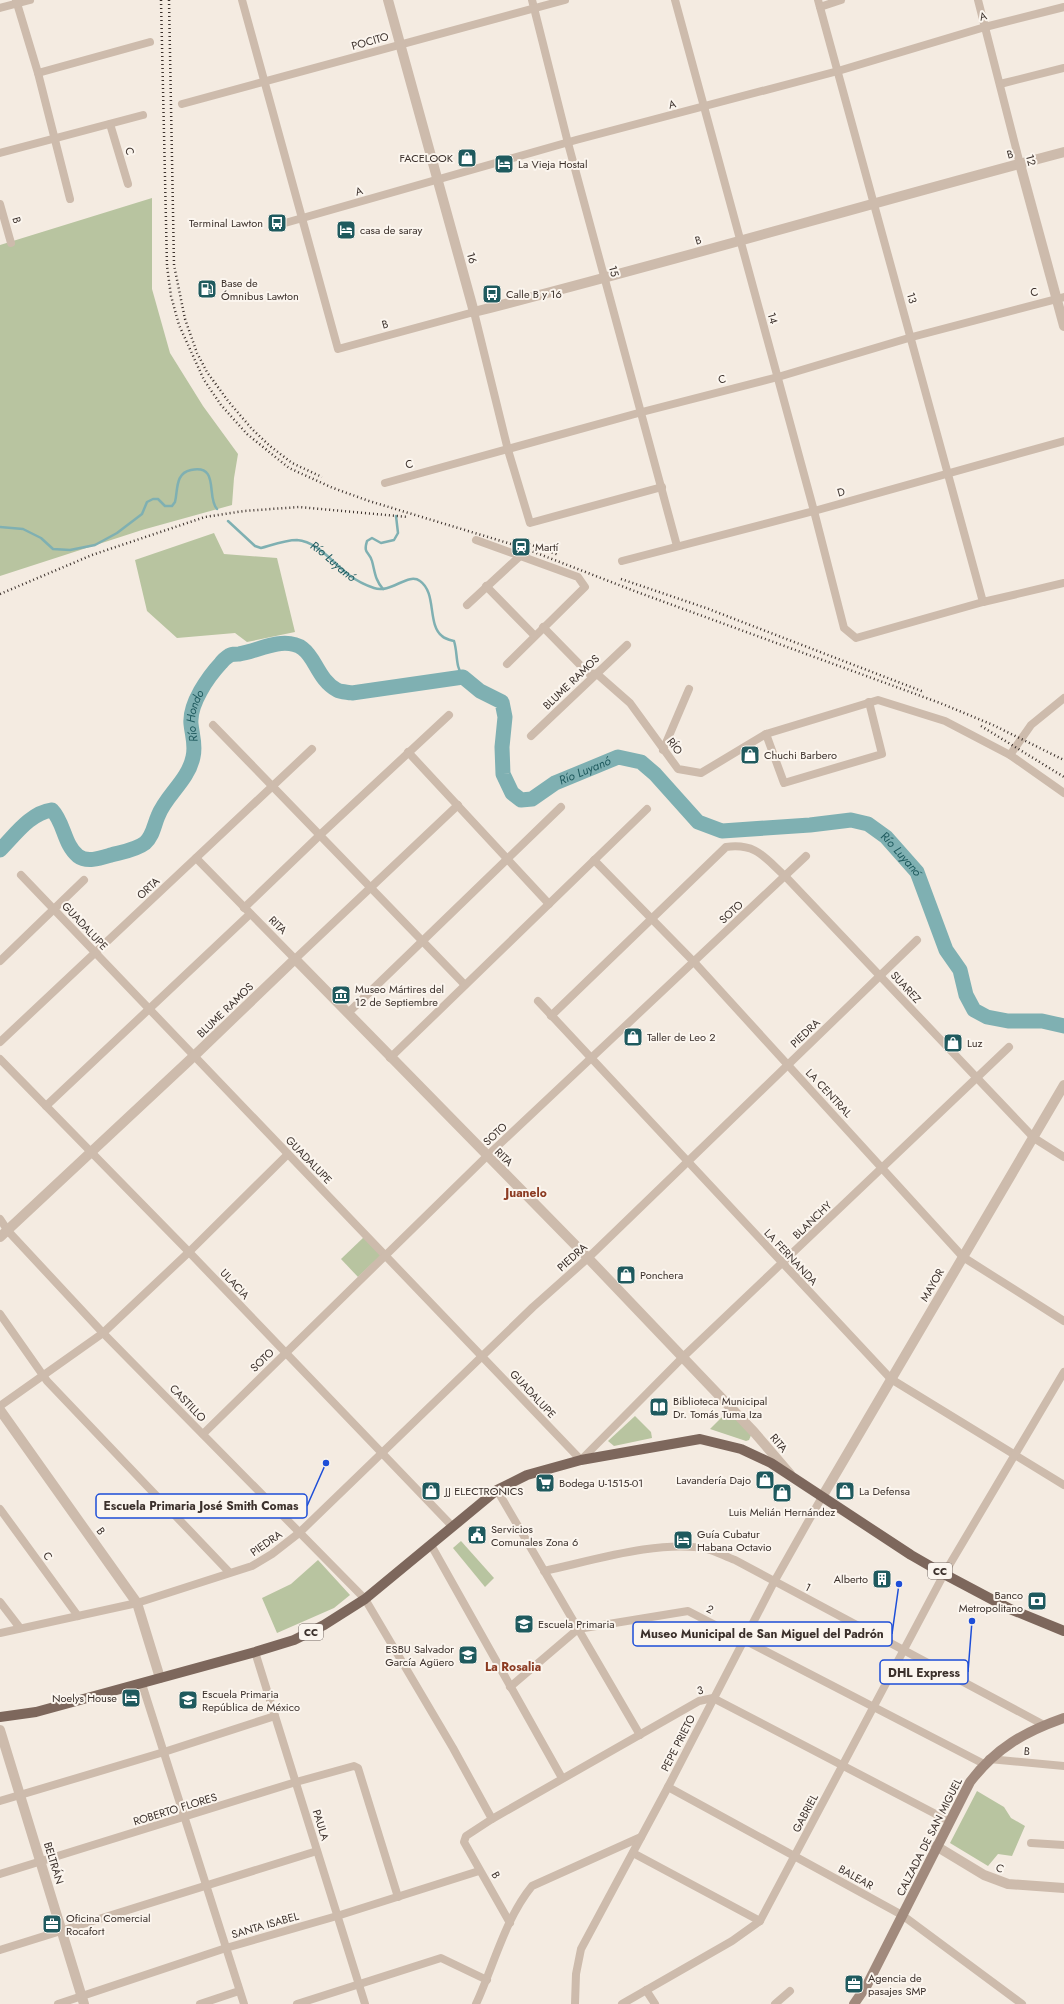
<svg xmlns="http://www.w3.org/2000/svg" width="1064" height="2004" font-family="Jost,sans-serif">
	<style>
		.green { fill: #b8c4a0 }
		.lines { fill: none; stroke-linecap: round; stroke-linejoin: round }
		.stream { stroke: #7fb0b2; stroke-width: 2.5 }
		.river { stroke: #7fb0b2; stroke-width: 15 }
		.minor { stroke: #cdbbac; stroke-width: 8 }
		.tertiary { stroke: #cdbbac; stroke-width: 10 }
		.secondary { stroke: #a18a7d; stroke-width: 10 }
		.primary { stroke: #7d675c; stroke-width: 10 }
		.rail { stroke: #3b302b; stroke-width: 2.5; stroke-dasharray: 1 3; stroke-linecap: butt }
		.labels { text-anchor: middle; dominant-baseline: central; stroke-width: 4; stroke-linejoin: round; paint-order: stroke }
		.shield { fill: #fbf5ee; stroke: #756b66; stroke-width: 1 }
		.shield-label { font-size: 10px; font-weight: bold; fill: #3b302b }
		.street-label { font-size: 11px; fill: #3b302b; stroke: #fbf5ee }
		.poi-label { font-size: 11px; fill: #3b302b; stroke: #fbf5ee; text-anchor: start }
		.water-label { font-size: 12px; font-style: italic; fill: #1f5a5e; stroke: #fbf5ee }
		.neighbourhood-label { font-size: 12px; font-weight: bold; fill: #8c3b22; stroke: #fbf5ee }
		.leader { fill: none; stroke: #1d4ed8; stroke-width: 1.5 }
		.callout-dot { fill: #1d4ed8; stroke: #fbf5ee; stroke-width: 1.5 }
		.callout { fill: #fbf5ee; stroke: #1d4ed8; stroke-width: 1.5 }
		.callout-label { font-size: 12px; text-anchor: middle; font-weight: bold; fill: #3b302b }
	</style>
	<rect width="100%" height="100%" fill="#f4ebe1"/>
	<g class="green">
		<polygon points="152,198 152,289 170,353 203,406 238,454 234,478 232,505 142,530 0,576 0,245"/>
		<polygon points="214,533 224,554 277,558 295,632 247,642 235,633 177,638 147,611 135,560"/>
		<polygon points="364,1237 381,1255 358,1277 341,1259"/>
		<polygon points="730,1409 752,1433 749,1440 746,1441 710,1429"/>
		<polygon points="635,1416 651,1432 652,1438 614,1446 608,1441"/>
		<polygon points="461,1541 494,1578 485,1587 453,1548"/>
		<polygon points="318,1560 350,1595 334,1608 277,1633 262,1598 291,1584"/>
		<polygon points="977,1791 1004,1807 1011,1818 1025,1826 1012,1856 998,1854 988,1866 950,1843"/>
	</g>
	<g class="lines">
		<g class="stream">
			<path id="s1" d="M228,521L255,546L261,548C272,545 285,540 297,540C317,541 334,564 349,575C357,581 365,585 374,588C391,594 408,572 420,581C437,593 427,624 442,636C445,639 450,640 454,641C458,654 455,666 463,677"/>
			<path d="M0,527L23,529L41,538L53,549L70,550L95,545L117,533L142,514L147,502L153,499H158L165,506H172L175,502C178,490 175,473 191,470C220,464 206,497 217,509"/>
			<path d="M383,589C375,580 375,572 372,561C369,551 363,554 367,541L372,538L381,543L394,540L398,533L396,516"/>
		</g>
		<path class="river" id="s2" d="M0,850C15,835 30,813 52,810C64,822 64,845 78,856C87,863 101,858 111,855C122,852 136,850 145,843C153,836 154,825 158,816C166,795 188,781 193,757C196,745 192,735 191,724C189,704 208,677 221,663C223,660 227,657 230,655C233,654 236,654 239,654C252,652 264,646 277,644C317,638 310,675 337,690C341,692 347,692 352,693L463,677L480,691L502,702L505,717L502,747L503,774L512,793L521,800L532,799L555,783L618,757L641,762L655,774L698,822L722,831L810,825L851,820L868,824L886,837L917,872L946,950L960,970L966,995L974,1010L987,1017L1008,1021H1042L1064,1026"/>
		<g class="minor">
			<polyline points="16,0 38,73 70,199"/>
			<polyline points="242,0 338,349 474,312 508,450 530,523 662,487"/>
			<polyline points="532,0 568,143 677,546"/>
			<polyline points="675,0 814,511 844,628 856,638 983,602 1064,583"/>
			<polyline points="818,0 983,602"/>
			<polyline points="978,0 1020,164"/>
			<polyline points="820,7 841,0"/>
			<polyline points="0,8 30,0"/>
			<polyline points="38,73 150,42"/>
			<polyline points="1000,84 1064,68"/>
			<polyline points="182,104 565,0"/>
			<polyline points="110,124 128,184"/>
			<polyline points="0,153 143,115"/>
			<polyline points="0,204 11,243"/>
			<polyline points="285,223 576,140 838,71 985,27 1064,7"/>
			<polyline points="385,483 642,412 778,377 912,337 1064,297"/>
			<polyline points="476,540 578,577 585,587 507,664"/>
			<polyline points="622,561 814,511 1064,441"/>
			<polyline points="486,586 534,635"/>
			<polyline points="467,605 520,556"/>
			<polyline points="543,627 588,673 597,674 630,703 678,769 701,773 766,734 878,700 945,721 1010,755 1064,793"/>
			<polyline points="213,725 465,985"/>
			<polyline points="766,734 784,783 882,754 869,702"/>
			<polyline points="531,736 627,645"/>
			<polyline points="663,750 689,689"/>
			<polyline points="408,752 549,904"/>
			<polyline points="1010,755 1031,725 1064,698"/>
			<polyline points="196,858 295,959 458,805"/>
			<polyline points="594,860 694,962 963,1257 1064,1321"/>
			<polyline points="21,875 581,1460 683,1357 1009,1047"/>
			<polyline points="244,908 321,834 449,715"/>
			<polyline points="0,961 84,880"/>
			<polyline points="538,1001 891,1379 1064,1485"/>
			<polyline points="348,1013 561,807"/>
			<path d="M551,1016L726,847C756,843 764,857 785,876L1034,1138L1064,1157"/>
			<polyline points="0,1042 312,749"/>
			<polyline points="390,1058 647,809"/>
			<polyline points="0,1059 189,1252 452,1526"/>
			<polyline points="46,1106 250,914"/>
			<polyline points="0,1219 8,1231 103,1333 365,1599 453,1748 492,1819"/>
			<polyline points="0,1314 47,1381 229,1572"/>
			<polyline points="0,1406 103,1333 189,1252 288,1154"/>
			<polyline points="203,1434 487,1156 806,856"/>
			<polyline points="497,1490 640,1735"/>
			<polyline points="0,1509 78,1616"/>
			<polyline points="431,1545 562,1778"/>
			<path d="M544,1571C591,1561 661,1539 707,1549C716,1551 726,1557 735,1560L1044,1725"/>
			<polyline points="0,1602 20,1628"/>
			<polyline points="0,1633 137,1603 252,1566 272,1554 299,1533 533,1307 588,1258 917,940"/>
			<polyline points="255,1652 365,2004"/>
			<polyline points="142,1684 244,2004"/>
			<polyline points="510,1687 578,1629 688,1611 984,1764"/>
			<polyline points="989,1759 1064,1766"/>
			<polyline points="668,1787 902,1915 1022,2004"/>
			<polyline points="0,1801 164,1752 275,1716"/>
			<polyline points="1031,1843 1064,1845"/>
			<polyline points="633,1853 760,1921"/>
			<polyline points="0,1874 296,1782 354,1766 358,1768 398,1897"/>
			<polyline points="510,1923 464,1842 466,1836 492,1819 699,1701 713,1698 949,1821"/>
			<polyline points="0,1950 317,1851"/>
			<polyline points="646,1990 655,2004"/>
			<polyline points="58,2004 226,1948 337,1916 479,1871"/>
			<polyline points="200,2004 239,1991"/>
			<polyline points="297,2004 441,1958 487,1980"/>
			<path d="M476,2004C494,1965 505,1919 532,1886L641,1837"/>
			<polyline points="575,2004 576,1974 581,1949 668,1787 774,1582 822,1497"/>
			<polyline points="622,2004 732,1941 760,1921 944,1574 1064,1372"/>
			<polyline points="775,2004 790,1991"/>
		</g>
		<g class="tertiary">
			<path d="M388,0L474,312C671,262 867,204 1064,152"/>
			<polyline points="1020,164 1064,326"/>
			<polyline points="0,1237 194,1056 295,959 588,1258 754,1432 790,1474"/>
			<polyline points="0,1410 137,1603 160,1678"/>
			<polyline points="822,1497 1064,1085"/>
			<polyline points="0,1730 84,2004"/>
			<polyline points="936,1846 984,1875 1008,1884 1064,1888"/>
		</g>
		<path class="secondary" d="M854,2004L867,1985L970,1782C996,1748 1024,1732 1064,1718"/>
		<polyline class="primary" points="0,1717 36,1712 255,1652 294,1640 324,1625 365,1599 497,1490 527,1475 581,1460 700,1439 741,1449 771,1463 911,1555 944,1574 1010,1609 1064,1631"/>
		<g class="rail">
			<polyline points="161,0 167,266 171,296 179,325 204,380 221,405 247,434 289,468 333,488 369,501 521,547 637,592 940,703 993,725 1064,760"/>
			<polyline points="169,0 174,265 185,319 197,353 207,372 228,401 252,429 270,446 292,463 322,477"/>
			<polyline points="518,540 559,555"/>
			<polyline points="621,579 706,608 924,692"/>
			<polyline points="0,594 92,555 205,517 244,511 299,507 408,517"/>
			<polyline points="981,726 1064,777"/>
		</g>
	</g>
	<defs>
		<g id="shop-square" transform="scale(1)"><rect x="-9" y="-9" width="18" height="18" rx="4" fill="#1f5a5e" stroke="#fbf5ee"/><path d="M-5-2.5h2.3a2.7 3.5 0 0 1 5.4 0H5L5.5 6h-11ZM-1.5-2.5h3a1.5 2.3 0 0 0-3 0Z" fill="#fff"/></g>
		<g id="hotel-square" transform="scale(1)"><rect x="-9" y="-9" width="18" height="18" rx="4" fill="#1f5a5e" stroke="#fbf5ee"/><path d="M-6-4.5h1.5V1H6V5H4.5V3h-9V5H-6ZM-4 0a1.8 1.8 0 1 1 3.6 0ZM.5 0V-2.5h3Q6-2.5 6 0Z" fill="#fff"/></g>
		<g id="bus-square" transform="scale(1)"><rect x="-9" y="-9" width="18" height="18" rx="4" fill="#1f5a5e" stroke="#fbf5ee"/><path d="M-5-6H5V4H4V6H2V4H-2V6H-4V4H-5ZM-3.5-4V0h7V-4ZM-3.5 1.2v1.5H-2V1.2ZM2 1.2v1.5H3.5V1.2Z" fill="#fff"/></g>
		<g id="fuel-square" transform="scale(1)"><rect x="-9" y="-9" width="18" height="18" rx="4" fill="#1f5a5e" stroke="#fbf5ee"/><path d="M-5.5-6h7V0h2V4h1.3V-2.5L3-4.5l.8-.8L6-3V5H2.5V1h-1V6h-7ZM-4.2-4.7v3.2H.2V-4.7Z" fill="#fff"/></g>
		<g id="station-square" transform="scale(1)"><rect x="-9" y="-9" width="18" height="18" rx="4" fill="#1f5a5e" stroke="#fbf5ee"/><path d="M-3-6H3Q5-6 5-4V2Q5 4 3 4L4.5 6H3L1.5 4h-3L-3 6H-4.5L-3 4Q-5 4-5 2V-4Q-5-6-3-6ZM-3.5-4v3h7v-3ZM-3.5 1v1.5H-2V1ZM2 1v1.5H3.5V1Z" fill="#fff"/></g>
		<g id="museum-square" transform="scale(1)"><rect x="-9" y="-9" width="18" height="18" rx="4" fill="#1f5a5e" stroke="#fbf5ee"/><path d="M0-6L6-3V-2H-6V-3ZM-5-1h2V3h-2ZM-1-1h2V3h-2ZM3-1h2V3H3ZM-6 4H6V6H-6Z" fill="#fff"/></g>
		<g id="library-square" transform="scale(1)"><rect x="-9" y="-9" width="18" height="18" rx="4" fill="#1f5a5e" stroke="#fbf5ee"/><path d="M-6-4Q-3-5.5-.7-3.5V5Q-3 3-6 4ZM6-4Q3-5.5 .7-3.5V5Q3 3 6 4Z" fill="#fff"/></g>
		<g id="supermarket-square" transform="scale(1)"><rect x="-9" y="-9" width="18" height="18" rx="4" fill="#1f5a5e" stroke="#fbf5ee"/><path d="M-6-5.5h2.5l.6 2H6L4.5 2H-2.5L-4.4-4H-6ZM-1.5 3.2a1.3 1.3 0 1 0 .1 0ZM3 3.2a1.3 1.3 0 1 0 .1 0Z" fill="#fff"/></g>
		<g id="civic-square" transform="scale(1)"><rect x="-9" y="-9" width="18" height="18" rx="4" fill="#1f5a5e" stroke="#fbf5ee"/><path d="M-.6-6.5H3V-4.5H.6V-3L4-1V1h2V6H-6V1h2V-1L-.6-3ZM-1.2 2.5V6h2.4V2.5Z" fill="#fff"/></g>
		<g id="building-square" transform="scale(1)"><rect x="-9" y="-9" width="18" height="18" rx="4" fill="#1f5a5e" stroke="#fbf5ee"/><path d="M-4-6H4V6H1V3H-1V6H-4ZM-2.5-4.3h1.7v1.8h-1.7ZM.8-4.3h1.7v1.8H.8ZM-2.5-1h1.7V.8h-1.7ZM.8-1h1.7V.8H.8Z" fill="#fff"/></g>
		<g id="bank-square" transform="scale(1)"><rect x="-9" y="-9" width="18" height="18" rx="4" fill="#1f5a5e" stroke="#fbf5ee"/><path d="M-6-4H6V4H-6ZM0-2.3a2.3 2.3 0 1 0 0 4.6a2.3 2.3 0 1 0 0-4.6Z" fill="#fff"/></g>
		<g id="school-square" transform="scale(1)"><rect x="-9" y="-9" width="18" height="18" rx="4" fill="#1f5a5e" stroke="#fbf5ee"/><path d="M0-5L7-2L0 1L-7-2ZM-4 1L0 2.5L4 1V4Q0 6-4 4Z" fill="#fff"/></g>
		<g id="office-square" transform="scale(1)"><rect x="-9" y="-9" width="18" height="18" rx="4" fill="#1f5a5e" stroke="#fbf5ee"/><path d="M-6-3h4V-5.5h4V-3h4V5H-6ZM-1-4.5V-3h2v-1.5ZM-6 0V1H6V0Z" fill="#fff"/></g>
	</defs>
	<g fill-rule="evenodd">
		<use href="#shop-square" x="467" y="158"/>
		<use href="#hotel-square" x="504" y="164"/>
		<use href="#bus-square" x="277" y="223"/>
		<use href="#hotel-square" x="346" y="230"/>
		<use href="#fuel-square" x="207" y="289"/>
		<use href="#bus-square" x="492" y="294"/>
		<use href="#station-square" x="521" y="547"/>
		<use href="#shop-square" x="750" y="755"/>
		<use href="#museum-square" x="341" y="995"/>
		<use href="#shop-square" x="633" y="1037"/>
		<use href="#shop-square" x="953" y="1043"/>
		<use href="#shop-square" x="626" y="1275"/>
		<use href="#library-square" x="659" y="1407"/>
		<use href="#shop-square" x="765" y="1480"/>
		<use href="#supermarket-square" x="545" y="1483"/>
		<use href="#shop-square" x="431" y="1491"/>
		<use href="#shop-square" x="845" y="1491"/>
		<use href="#shop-square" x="782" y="1493"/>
		<use href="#civic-square" x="477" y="1535"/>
		<use href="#hotel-square" x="683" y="1540"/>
		<use href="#building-square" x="882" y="1579"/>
		<use href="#bank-square" x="1037" y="1601"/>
		<use href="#school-square" x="524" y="1624"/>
		<use href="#school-square" x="468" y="1655"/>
		<use href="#hotel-square" x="131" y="1698"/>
		<use href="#school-square" x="188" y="1700"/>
		<use href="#office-square" x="52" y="1924"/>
		<use href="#office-square" x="854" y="1984"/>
	</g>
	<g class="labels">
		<g class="shield">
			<rect x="928" y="1563" width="24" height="16" rx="3"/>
			<rect x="299" y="1624" width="24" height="16" rx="3"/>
		</g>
		<g class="shield-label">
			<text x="940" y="1571">CC</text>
			<text x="311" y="1632">CC</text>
		</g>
		<g class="street-label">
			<text transform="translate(983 16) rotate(-15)">A</text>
			<text transform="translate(370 41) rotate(-16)">POCITO</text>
			<text transform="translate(672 104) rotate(-14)">A</text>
			<text transform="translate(130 151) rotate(74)">C</text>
			<text transform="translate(1010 154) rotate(-15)">B</text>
			<text transform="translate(1031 160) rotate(75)">12</text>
			<text transform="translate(359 191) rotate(-16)">A</text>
			<text transform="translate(17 220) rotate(74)">B</text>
			<text transform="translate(698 240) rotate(-16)">B</text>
			<text transform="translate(472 258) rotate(75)">16</text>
			<text transform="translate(614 271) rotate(75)">15</text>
			<text transform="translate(1034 292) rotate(-15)">C</text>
			<text transform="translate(912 298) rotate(74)">13</text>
			<text transform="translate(773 318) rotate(74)">14</text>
			<text transform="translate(385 324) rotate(-15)">B</text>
			<text transform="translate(722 379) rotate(-14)">C</text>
			<text transform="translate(409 464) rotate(-15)">C</text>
			<text transform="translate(841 492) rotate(-16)">D</text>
			<text transform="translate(571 682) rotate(-44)">BLUME RAMOS</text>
			<text transform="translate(675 746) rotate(53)">RÍO</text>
			<text transform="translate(148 888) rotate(-43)">ORTA</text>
			<text transform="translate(731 912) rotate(-43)">SOTO</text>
			<text transform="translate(278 925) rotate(45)">RITA</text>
			<text transform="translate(85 926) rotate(47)">GUADALUPE</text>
			<text transform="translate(906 987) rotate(47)">SUAREZ</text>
			<text transform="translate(225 1010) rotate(-44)">BLUME RAMOS</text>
			<text transform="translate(805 1033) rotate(-44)">PIEDRA</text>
			<text transform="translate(829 1093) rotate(47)">LA CENTRAL</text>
			<text transform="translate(495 1134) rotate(-43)">SOTO</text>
			<text transform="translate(504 1157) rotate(45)">RITA</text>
			<text transform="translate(309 1160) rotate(46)">GUADALUPE</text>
			<text transform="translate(812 1220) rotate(-44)">BLANCHY</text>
			<text transform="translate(572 1257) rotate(-42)">PIEDRA</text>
			<text transform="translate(791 1257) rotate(47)">LA FERNANDA</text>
			<text transform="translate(235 1284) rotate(47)">ULACIA</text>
			<text transform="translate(932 1285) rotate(-60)">MAYOR</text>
			<text transform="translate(262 1360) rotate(-44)">SOTO</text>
			<text transform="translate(533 1394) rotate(47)">GUADALUPE</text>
			<text transform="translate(188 1403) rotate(46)">CASTILLO</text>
			<text transform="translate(779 1443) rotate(50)">RITA</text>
			<text transform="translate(101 1531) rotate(55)">B</text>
			<text transform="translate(266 1543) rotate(-35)">PIEDRA</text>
			<text transform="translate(48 1556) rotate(54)">C</text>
			<text transform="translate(808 1587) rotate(27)">1</text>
			<text transform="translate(710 1609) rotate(27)">2</text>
			<text transform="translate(700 1690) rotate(-16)">3</text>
			<text transform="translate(678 1743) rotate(-63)">PEPE PRIETO</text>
			<text transform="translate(1027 1751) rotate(5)">B</text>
			<text transform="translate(175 1809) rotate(-17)">ROBERTO FLORES</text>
			<text transform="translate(805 1813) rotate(-62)">GABRIEL</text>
			<text transform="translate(321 1825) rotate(73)">PAULA</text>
			<text transform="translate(929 1837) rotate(-63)">CALZADA DE SAN MIGUEL</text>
			<text transform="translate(54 1863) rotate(73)">BELTRÁN</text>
			<text transform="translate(1000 1868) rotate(20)">C</text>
			<text transform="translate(496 1875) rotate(60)">B</text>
			<text transform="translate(856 1877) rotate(29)">BALEAR</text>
			<text transform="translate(265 1925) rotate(-16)">SANTA ISABEL</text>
		</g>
		<g class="poi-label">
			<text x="453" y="158" text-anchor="end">FACELOOK</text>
			<text x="518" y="164">La Vieja Hostal</text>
			<text x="263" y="223" text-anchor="end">Terminal Lawton</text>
			<text x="360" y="230">casa de saray</text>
			<text x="221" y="283">Base de<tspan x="221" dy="13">Ómnibus Lawton</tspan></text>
			<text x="506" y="294">Calle B y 16</text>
			<text x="535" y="547">Martí</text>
			<text x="764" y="755">Chuchi Barbero</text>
			<text x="355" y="989">Museo Mártires del<tspan x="355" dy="13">12 de Septiembre</tspan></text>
			<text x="647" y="1037">Taller de Leo 2</text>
			<text x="967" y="1043">Luz</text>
			<text x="640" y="1275">Ponchera</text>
			<text x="673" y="1401">Biblioteca Municipal<tspan x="673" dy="13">Dr. Tomás Tuma Iza</tspan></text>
			<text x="751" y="1480" text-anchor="end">Lavandería Dajo</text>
			<text x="559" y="1483">Bodega U-1515-01</text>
			<text x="445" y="1491">JJ ELECTRONICS</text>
			<text x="859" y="1491">La Defensa</text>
			<text x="782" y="1512" text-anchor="middle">Luis Melián Hernández</text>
			<text x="491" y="1529">Servicios<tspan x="491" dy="13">Comunales Zona 6</tspan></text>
			<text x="697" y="1534">Guía Cubatur<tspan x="697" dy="13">Habana Octavio</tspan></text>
			<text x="868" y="1579" text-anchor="end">Alberto</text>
			<text x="1023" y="1595" text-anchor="end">Banco<tspan x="1023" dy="13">Metropolitano</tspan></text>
			<text x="538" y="1624">Escuela Primaria</text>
			<text x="454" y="1649" text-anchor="end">ESBU Salvador<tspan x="454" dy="13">García Agüero</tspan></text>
			<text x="202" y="1694">Escuela Primaria<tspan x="202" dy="13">República de México</tspan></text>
			<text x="117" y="1698" text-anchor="end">Noelys House</text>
			<text x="66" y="1918">Oficina Comercial<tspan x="66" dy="13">Rocafort</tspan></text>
			<text x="868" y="1978">Agencia de<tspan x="868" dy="13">pasajes SMP</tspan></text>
		</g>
		<g class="water-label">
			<text stroke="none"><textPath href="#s1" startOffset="123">Río Luyanó</textPath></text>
			<text stroke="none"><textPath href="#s2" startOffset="332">Río Hondo</textPath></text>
			<text stroke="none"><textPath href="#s2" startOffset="885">Río Luyanó</textPath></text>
			<text stroke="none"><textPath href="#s2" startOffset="1245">Río Luyanó</textPath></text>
		</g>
		<g class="neighbourhood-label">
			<text x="526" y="1193">Juanelo</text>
			<text x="513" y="1667">La Rosalia</text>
		</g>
	</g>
	<path class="leader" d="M326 1463L307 1506M899 1584L892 1634M972 1621L968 1672"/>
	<g class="callout-dot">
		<circle cx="326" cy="1463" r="4"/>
		<circle cx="899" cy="1584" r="4"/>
		<circle cx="972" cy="1621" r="4"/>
	</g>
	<g class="callout">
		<rect x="96" y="1494" width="211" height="24" rx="4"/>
		<rect x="633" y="1622" width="259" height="24" rx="4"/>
		<rect x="880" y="1660" width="88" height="24" rx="4"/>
	</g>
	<g class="callout-label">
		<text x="201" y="1510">Escuela Primaria José Smith Comas</text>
		<text x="762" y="1638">Museo Municipal de San Miguel del Padrón</text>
		<text x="924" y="1677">DHL Express</text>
	</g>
</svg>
